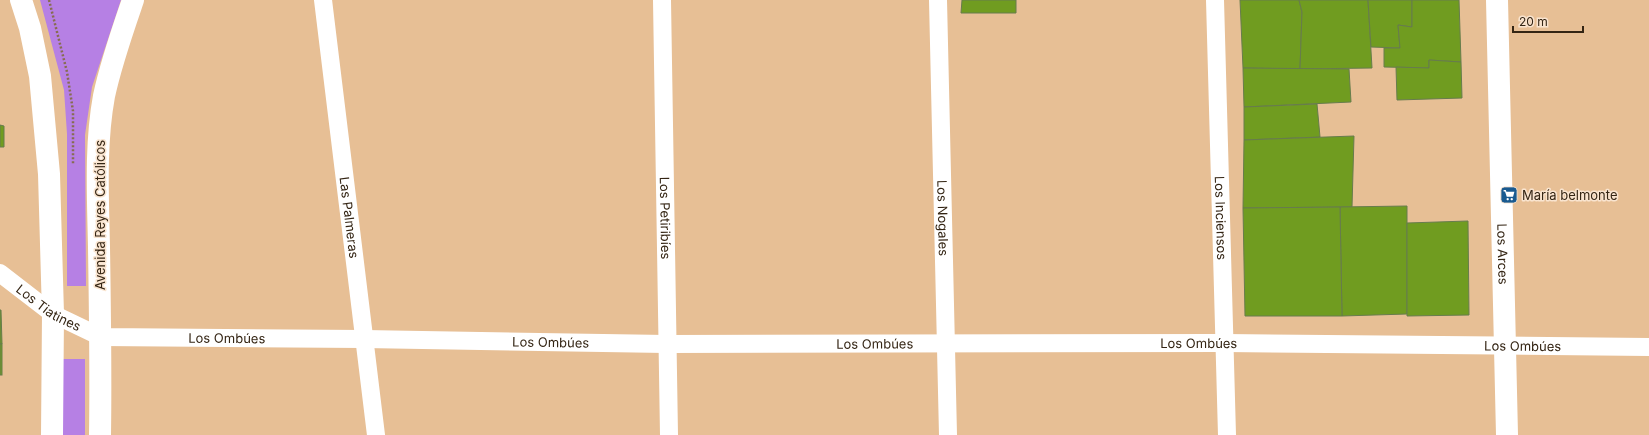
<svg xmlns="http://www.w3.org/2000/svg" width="1649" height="435" font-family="Inter,sans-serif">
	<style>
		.green { fill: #b680e4 }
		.building { fill: #709c20; stroke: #677c4d }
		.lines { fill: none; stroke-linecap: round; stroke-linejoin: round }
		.path { stroke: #876c50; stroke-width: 2.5; stroke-dasharray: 2 2; stroke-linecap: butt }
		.street { stroke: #fff; stroke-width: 18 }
		.secondary { stroke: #fff; stroke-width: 22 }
		.primary { stroke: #fff; stroke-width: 22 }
		.labels { text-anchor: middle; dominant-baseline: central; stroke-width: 3; stroke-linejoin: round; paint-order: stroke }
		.poi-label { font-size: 13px; fill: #342514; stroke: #f9e4cf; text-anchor: start }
		.street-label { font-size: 13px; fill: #342514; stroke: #f9e4cf }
	</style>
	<rect width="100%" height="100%" fill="#e7bf95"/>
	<g class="green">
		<polygon points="40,0 121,0 92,87 85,135 86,286 67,286 67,134 64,90"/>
		<rect x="62" y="359" width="23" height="76"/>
	</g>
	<g class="building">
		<polygon points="962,0 1016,0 1016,13 961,13"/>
		<polygon points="1240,0 1299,0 1302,12 1300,69 1243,68"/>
		<polygon points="1299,0 1368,0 1372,68 1300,69 1302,12"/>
		<polygon points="1368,0 1412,0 1412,27 1398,25 1400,48 1371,47"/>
		<polygon points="1412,0 1459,0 1461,62 1429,60 1429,68 1384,67 1384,48 1400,48 1398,25 1412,27"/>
		<polygon points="1429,60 1461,62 1462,98 1397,100 1396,67 1429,68"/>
		<polygon points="1243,68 1349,69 1351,102 1244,107"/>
		<polygon points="1317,104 1320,137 1244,140 1244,107"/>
		<polygon points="0,125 4,126 4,147 0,147"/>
		<polygon points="1354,136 1352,207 1243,208 1244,140"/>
		<polygon points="1407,206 1407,314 1342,316 1340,207"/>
		<polygon points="1340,207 1342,316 1245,316 1243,208"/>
		<polygon points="1468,221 1469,315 1407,316 1407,223"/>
		<polygon points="0,310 1,310 2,344 0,344"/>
		<rect x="0" y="344" width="2" height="31"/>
	</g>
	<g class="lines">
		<polyline class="path" points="49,0 67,72 73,111 73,165"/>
		<g class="street">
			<path id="s1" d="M323,0L376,435"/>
			<path id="s2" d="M662,0L669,435"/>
			<path id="s3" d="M938,0L948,435"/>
			<path id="s4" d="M1215,0L1227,435"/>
			<path id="s5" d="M0,273L53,314L101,337L364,339L666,344L1225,343L1649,347"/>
		</g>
		<path class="secondary" id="s6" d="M1497,0L1507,435"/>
		<g class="primary">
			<polyline points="21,0 30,28 40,76 49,174 53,314 52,435"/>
			<path d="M100,435C101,372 100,310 99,247C98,197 95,145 104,96C111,63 122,32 133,0"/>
		</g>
	</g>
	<defs>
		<g id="supermarket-square" transform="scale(0.9)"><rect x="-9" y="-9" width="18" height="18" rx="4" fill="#195a90" stroke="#f9e4cf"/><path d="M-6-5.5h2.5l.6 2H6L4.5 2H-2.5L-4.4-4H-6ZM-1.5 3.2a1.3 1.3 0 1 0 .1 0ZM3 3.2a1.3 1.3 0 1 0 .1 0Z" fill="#fff"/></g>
	</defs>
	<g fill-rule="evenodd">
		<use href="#supermarket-square" x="1509" y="195"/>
	</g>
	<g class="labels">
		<g class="poi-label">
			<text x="1522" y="195">María belmonte</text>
		</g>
		<g class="street-label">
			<text transform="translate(100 215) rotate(-90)">Avenida Reyes Católicos</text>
			<text stroke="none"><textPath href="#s4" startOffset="218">Los Inciensos</textPath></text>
			<text stroke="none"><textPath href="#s1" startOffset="219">Las Palmeras</textPath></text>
			<text stroke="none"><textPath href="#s2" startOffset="218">Los Petiribíes</textPath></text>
			<text stroke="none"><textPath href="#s3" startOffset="218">Los Nogales</textPath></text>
			<text stroke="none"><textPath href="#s6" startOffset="254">Los Arces</textPath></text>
			<text stroke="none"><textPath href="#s5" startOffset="60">Los Tiatines</textPath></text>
			<text stroke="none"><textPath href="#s5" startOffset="246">Los Ombúes</textPath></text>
			<text stroke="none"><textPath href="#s5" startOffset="570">Los Ombúes</textPath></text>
			<text stroke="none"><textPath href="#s5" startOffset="1218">Los Ombúes</textPath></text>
			<text stroke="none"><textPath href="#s5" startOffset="894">Los Ombúes</textPath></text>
			<text stroke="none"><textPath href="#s5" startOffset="1542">Los Ombúes</textPath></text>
		</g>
	</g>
	<path d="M1513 26v6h70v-6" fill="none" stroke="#342514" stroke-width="2"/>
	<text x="1519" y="26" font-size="12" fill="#342514" stroke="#f9e4cf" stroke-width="3" paint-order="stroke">20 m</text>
</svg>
